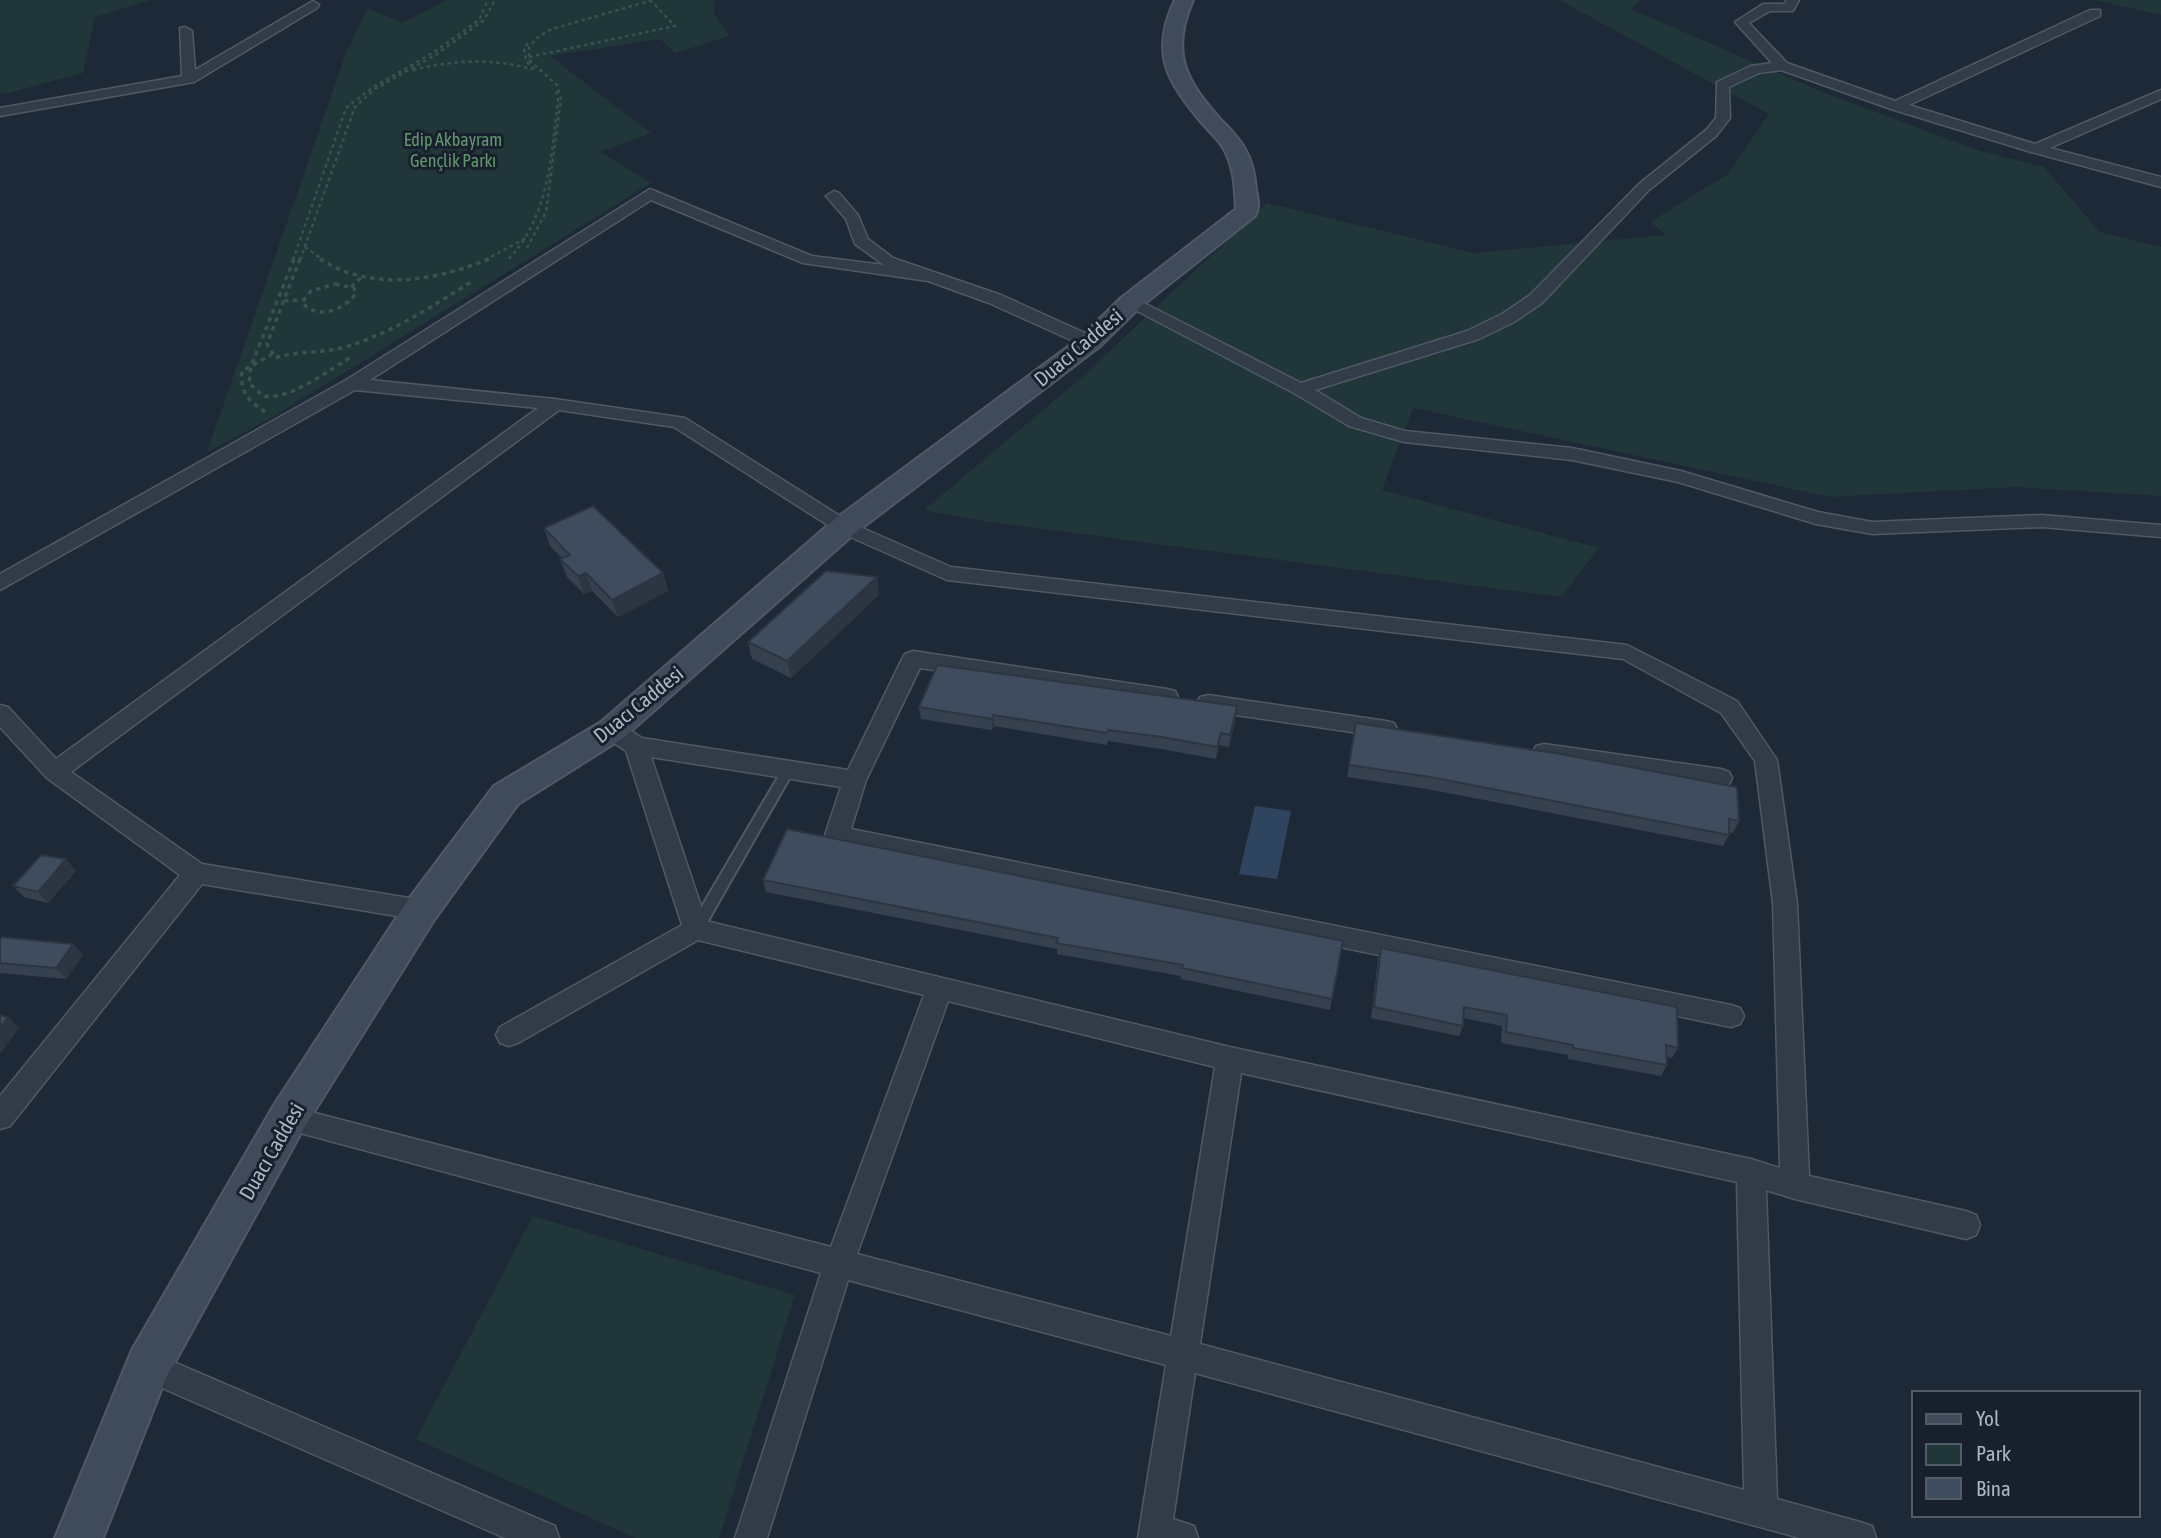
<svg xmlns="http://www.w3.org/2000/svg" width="2161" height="1538" font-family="'Asap Condensed',sans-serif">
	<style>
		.green { fill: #203638 }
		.water { fill: #2f445e }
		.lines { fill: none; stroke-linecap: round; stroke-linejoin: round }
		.lane-casing { stroke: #4f5966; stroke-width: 4 }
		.street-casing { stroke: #4f5966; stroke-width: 3 }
		.secondary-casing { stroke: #4f5966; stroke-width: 4 }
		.path-far1 { stroke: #3a5253; stroke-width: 2.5; stroke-dasharray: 3.5 3.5; stroke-linecap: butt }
		.path { stroke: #3a5253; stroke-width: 3.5; stroke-dasharray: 4.5 4.5; stroke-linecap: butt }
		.lane { fill: #323b48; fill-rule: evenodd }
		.street { fill: #323b48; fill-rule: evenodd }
		.secondary { fill: #3f4a5b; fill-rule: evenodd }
		.wall { fill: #364150 }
		.shaded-wall { fill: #2c3541 }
		.building { fill: #3f4c5d; stroke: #2c3541; stroke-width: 2 }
		.labels { text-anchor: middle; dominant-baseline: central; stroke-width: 6; stroke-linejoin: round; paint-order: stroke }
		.far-park-label { font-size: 18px; fill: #62966d; stroke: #17202c }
		.street-label { font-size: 21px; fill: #abb6c5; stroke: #17202c }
	</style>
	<rect width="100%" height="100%" fill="#1e2937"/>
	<g class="green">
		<polygon points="0,0 151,0 95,17 83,73 4,94 0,91"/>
		<polygon points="447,0 715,0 714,14 729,36 675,53 660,39 550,56 651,133 600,152 651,183 273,417 207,452 346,53 368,8 402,23"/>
		<polygon points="1559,0 1642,0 1631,9 1820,91 1974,149 2044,167 2100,232 2161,247 2161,496 2016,487 1830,497 1413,408 1382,490 1599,548 1561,597 989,522 924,510 1081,378 1267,203 1474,253 1666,235 1650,222 1728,174 1769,114"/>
		<polygon points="2094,0 2161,0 2161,15"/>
		<polygon points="533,1216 795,1295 719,1538 635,1538 416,1439"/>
	</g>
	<polygon class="water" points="1255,806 1291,811 1277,879 1239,874"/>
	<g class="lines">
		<g class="lane-casing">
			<polygon id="lane" points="788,765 794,770 701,933 696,935 691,933 689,929 691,925 784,767"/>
		</g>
		<g class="street-casing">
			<g id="street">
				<polygon points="1787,0 1799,0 1793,11 1770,11 1749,23 1787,63 1895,101 2090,10 2100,10 2100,16 1909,105 2035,144 2161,90 2161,99 2050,148 2161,177 2161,187 2031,152 1891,109 1781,70 1759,73 1729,87 1730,118 1716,136 1649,190 1542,303 1514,322 1479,339 1315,390 1361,418 1405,431 1572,448 1681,471 1818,512 1872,522 2042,515 2161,525 2161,537 2042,527 1872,534 1816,524 1678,482 1572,460 1404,442 1349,426 1294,393 1122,303 1130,298 1136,299 1301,383 1467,331 1502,314 1530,295 1639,184 1706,130 1716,118 1717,82 1751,66 1772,63 1735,22 1763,4 1784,4"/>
				<polygon points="313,1 319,5 317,8 194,82 0,116 0,108 182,76 180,28 185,27 192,31 195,70"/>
				<path d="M650,189L812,256L884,265L855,244L846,219L826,196L834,191L839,193L858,215L868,239L893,258L1001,295L1096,338L1099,342L1096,346H1084L989,303L928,281L803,263L651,200L370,380L555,399L685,418L851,523L951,567L1627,645L1737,701L1777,760L1797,903L1809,1176L1966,1211L1976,1215L1980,1225L1976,1235L1966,1239L1795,1199L1766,1190L1777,1499L1860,1522L1872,1526L1876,1538H1800L1195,1373L1173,1519L1194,1526L1198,1538H1138L1166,1365L848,1280L767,1538H735L821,1273L278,1127L274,1118L278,1109L288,1106L831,1247L924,995L698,940L518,1043L509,1046L500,1043L496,1035L500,1027L682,925L626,751L604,736L601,730L604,724C619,720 630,731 642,738L848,770L902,659L905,654L913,651L1167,689L1175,691L1178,697L1175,703L1167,705L920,668L866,780L851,829L1731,1005L1740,1008L1744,1016L1740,1024L1731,1027L837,844L829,842L825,835L841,787L651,757L706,921L1230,1047L1751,1159L1780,1168L1773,903L1755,761L1721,713L1623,659L947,580L837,531L674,427L559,410L71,772L202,864L421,900L430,903L433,910L430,917L421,920L202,884L10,1126L0,1129V1096L180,875L47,778L0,727V705L8,707L56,759L538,408L355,390L0,590V574L346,380ZM948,1001L1215,1067L1171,1336L857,1254ZM1241,1073L1737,1182L1744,1490L1200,1344Z"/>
				<polygon points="1208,695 1386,721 1394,723 1397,729 1394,735 1386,737 1208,711 1200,709 1197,703 1200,697"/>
				<polygon points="1544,744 1721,769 1729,772 1732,778 1729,784 1721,787 1544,760 1536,758 1533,752 1536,746"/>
				<polygon points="148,1351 555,1526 559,1538 505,1538 137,1377 133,1366 137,1355"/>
			</g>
		</g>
		<g class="secondary-casing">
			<path id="secondary" d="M1175,0H1193C1170,52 1185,80 1221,120C1230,129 1239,138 1245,149C1252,161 1255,176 1256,190C1258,199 1260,208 1255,216L1139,308L1099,347L854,534L623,738L518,804L434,920L302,1131L165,1380L103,1538H55L132,1350L274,1105L408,900L494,786L601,722L834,520L1081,337L1121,298L1236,209C1235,188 1234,164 1222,146C1216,137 1208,130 1201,122C1166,80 1150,52 1175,0Z"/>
		</g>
		<g class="path-far1">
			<polyline points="528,43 524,48 526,61 536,71"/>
			<polyline points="529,57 675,26 651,1"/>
			<path d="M413,70C453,60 492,58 532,69"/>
			<polyline points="305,247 323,260"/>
			<polyline points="527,248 546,212 561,99 557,85 529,60 529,47 538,37 552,29 653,0"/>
			<path d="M509,259C550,214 551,156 558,99L556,91"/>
			<polyline points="293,260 346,108 372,88 434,52 479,20 488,0"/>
			<polyline points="300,260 355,107 375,89 437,54 484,20 495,0"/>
			<polyline points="485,260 528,237"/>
		</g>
		<g class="path">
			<path d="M294,259L251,366L249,383L263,396C290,401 330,369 353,356"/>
			<path d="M300,259L267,344L275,358C301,350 321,354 345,347C390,334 431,307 471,282"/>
			<path d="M320,259C372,292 435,281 489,259"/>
			<path d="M335,284L354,288L356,294C343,310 317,321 302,302L311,291Z"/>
			<polyline points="351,287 363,276"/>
			<polyline points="284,301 303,300"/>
			<path d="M265,412C248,400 240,393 242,371L271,355"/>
		</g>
		<use href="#lane" class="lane"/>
		<use href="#street" class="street"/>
		<use href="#secondary" class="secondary"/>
	</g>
	<g class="wall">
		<polygon points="544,528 663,573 668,591 618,617 592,591 584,594 567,577 560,559 562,558 550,546"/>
		<polygon points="879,595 791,678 752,659 748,642"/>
		<polygon points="1237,706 1236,718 1229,747 1219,745 1216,759 1161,749 1108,741 1107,745 994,726 992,730 921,719 919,707"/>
		<polygon points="1354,735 1739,821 1733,833 1729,832 1729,835 1723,846 1427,789 1347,777"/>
		<polygon points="787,829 1332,999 1330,1010 1181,979 1181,976 1057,954 1057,949 766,892 763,880"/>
		<polygon points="76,871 48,903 24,897 13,886"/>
		<polygon points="0,940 73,944 83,955 66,979 0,973"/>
		<polygon points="1381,948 1678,1048 1672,1058 1667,1057 1667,1065 1661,1076 1568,1059 1568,1055 1501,1043 1502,1026 1463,1018 1463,1026 1459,1036 1371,1018 1378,959"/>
	</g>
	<g class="shaded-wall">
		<polygon points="586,573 592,591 584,594 578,576"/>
		<polygon points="663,573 668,591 618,617 612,600"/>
		<polygon points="877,577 879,595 791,678 787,661"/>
		<polygon points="1237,706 1236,718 1229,747 1230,735"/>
		<polygon points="993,715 994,726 992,730 992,719"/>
		<polygon points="1221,733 1219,745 1216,759 1217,747"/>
		<polygon points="66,859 76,871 48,903 38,892"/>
		<polygon points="73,944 83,955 66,979 56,968"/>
		<polygon points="8,1017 19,1028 0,1054 0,1028"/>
	</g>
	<g class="building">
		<polygon points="593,506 663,573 612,600 586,573 578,576 560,559 570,555 544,528"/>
		<polygon points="826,571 877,577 787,661 748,642"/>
		<polygon points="937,665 1237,706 1230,735 1221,733 1217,747 1162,737 1108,730 1107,733 993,715 992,719 919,707"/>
		<polygon points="1356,723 1561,754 1737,787 1739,821 1729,819 1729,835 1430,777 1349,765"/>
		<polygon points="787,829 1343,941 1332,999 1182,968 1183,965 1056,943 1058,938 763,880"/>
		<polygon points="41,855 66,859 38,892 13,886"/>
		<polygon points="2,937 73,944 56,968 0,963 0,940"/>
		<polygon points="1381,948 1677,1007 1678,1048 1666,1045 1667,1065 1573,1048 1573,1045 1506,1032 1507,1015 1464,1007 1463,1026 1374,1007"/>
		<polygon points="0,1015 8,1017 0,1028"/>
	</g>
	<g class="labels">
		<g class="far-park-label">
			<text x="453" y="139">Edip Akbayram<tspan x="453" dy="21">Gençlik Parkı</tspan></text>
		</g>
		<g class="street-label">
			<text transform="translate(1078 347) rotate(-40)">Duacı Caddesi</text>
			<text transform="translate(638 704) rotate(-39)">Duacı Caddesi</text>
			<text transform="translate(271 1151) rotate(-60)">Duacı Caddesi</text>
		</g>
	</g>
	<rect x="1912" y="1391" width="228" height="126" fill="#17202c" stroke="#525c69" stroke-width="2"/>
	<rect x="1926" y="1414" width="35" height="10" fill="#3f4a5b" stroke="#525c69" stroke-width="2"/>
	<text x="1976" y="1426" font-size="21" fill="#abb6c5">Yol</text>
	<rect x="1926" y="1444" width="35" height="21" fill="#203638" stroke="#525c69" stroke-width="2"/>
	<text x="1976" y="1461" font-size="21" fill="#abb6c5">Park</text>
	<rect x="1926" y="1478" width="35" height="21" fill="#3f4c5d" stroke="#525c69" stroke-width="2"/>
	<text x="1976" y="1496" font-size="21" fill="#abb6c5">Bina</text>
</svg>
